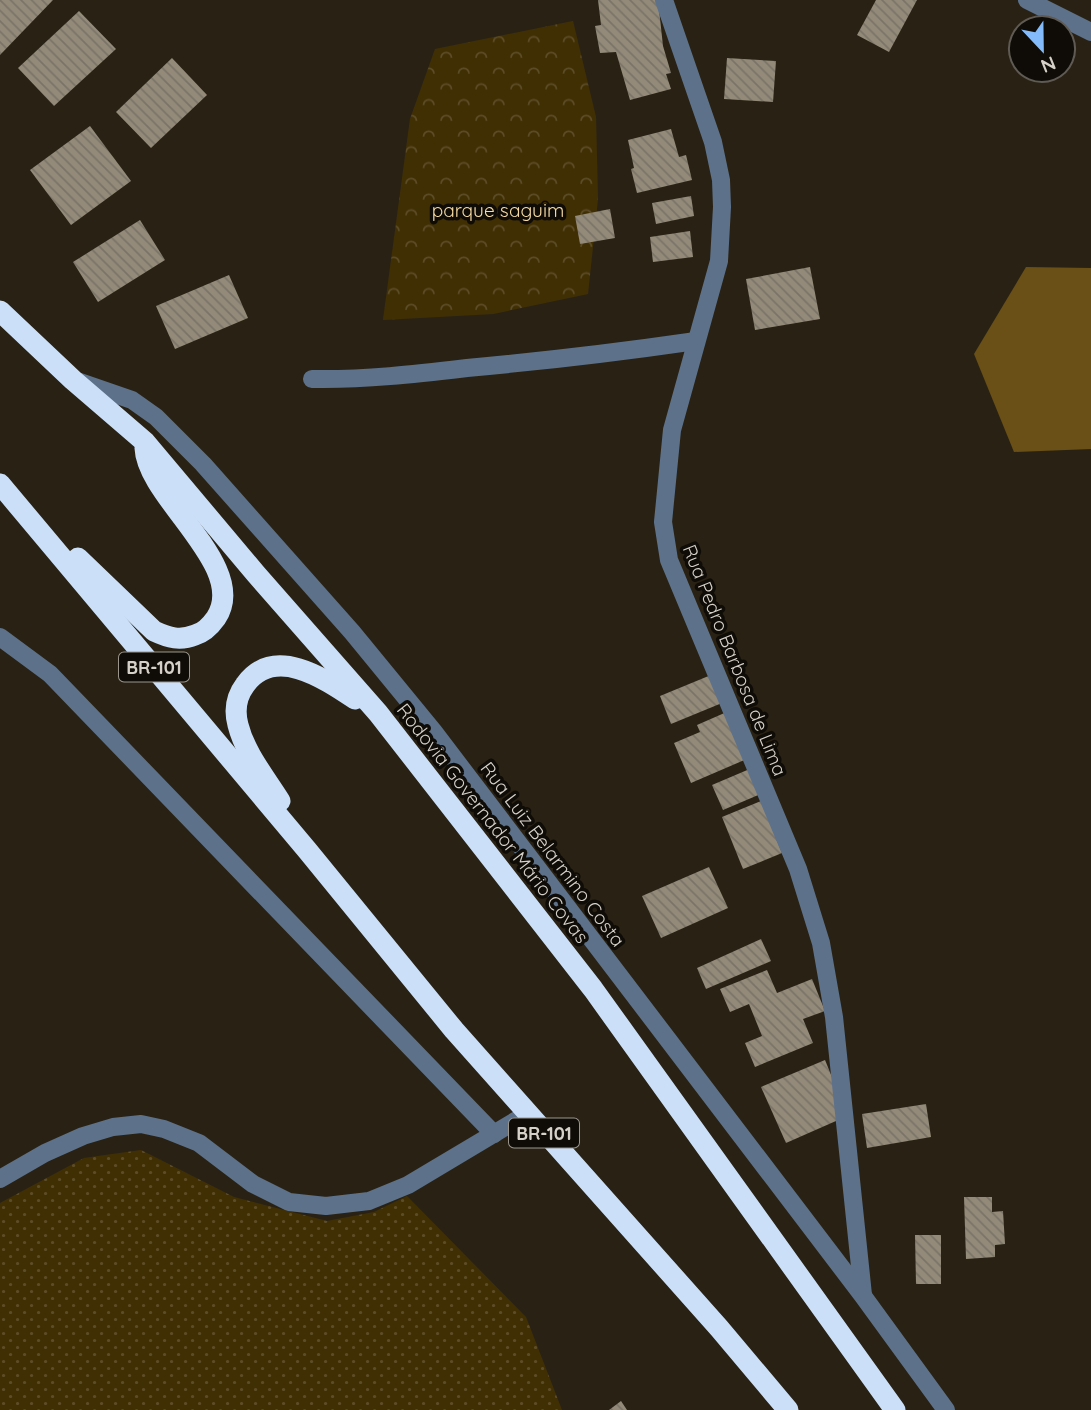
<svg xmlns="http://www.w3.org/2000/svg" width="1091" height="1410" font-family="Quicksand,sans-serif">
	<style>
		.grass { fill: url(#grass-dots) }
		.park { fill: url(#park-crowns) }
		.water { fill: #6a5016 }
		.building { fill: url(#building-back-hatch) }
		.lines { fill: none; stroke-linecap: round; stroke-linejoin: round }
		.minor { stroke: #5d728a; stroke-width: 18 }
		.highway { stroke: #cbe0f8; stroke-width: 21 }
		.labels { text-anchor: middle; dominant-baseline: central; stroke-width: 7; stroke-linejoin: round; paint-order: stroke }
		.shield { fill: #0f0c07; stroke: #9a968e; stroke-width: 2 }
		.shield-label { font-size: 18px; font-weight: bold; fill: #d6d1c8 }
		.park-label { font-size: 19px; fill: #f8dca4; stroke: #0f0c07 }
		.street-label { font-size: 19px; fill: #d6d1c8; stroke: #0f0c07 }
	</style>
	<defs>
		<pattern id="grass-dots" width="8" height="8" patternUnits="userSpaceOnUse" patternTransform="scale(1.75)"><rect width="8" height="8" fill="#412f04"/><path d="M2 2h.1M6 6h.1" fill="none" stroke="#5c4c27" stroke-width="1.8" stroke-linecap="round"/></pattern>
		<pattern id="park-crowns" width="20" height="18" patternUnits="userSpaceOnUse" patternTransform="scale(1.75)"><rect width="20" height="18" fill="#412f04"/><path d="M2 6a3 3 0 1 1 6 0M12 15a3 3 0 1 1 6 0" fill="none" stroke="#5c4c27"/></pattern>
		<pattern id="building-back-hatch" width="6" height="6" patternUnits="userSpaceOnUse" patternTransform="scale(1.75)"><rect width="6" height="6" fill="#938a7a"/><path d="M-1 5l2 2M0 0l6 6M5-1l2 2" fill="none" stroke="#7a7467"/></pattern>
	</defs>
	<rect width="100%" height="100%" fill="#292214"/>
	<polygon class="grass" points="141,1150 234,1197 327,1221 374,1212 407,1196 526,1317 562,1410 0,1410 0,1203 84,1158"/>
	<polygon class="park" points="573,21 596,117 598,199 588,294 493,314 383,320 410,119 435,49"/>
	<polygon class="water" points="1026,267 1091,268 1091,449 1014,452 974,354"/>
	<g class="building">
		<polygon points="0,0 53,0 0,55"/>
		<polygon points="598,0 658,0 663,46 671,73 666,74 671,89 630,100 616,52 600,53 595,26 601,25"/>
		<polygon points="876,0 917,0 889,52 857,35"/>
		<polygon points="79,11 116,49 54,106 18,68"/>
		<polygon points="172,58 207,95 151,148 116,112"/>
		<polygon points="727,58 776,61 773,102 724,99"/>
		<polygon points="90,126 131,181 71,225 30,170"/>
		<polygon points="671,129 679,157 686,155 692,180 637,193 631,169 634,168 628,140"/>
		<polygon points="691,196 694,216 656,224 652,203"/>
		<polygon points="610,209 615,238 580,244 575,216"/>
		<polygon points="140,220 165,260 98,302 73,262"/>
		<polygon points="690,231 693,257 653,262 650,237"/>
		<polygon points="810,267 820,319 755,330 746,279"/>
		<polygon points="229,275 248,318 175,349 156,306"/>
		<polygon points="711,675 722,703 671,724 660,696"/>
		<polygon points="729,711 749,758 691,783 674,743 700,732 697,725"/>
		<polygon points="752,768 763,793 723,810 712,785"/>
		<polygon points="761,801 782,853 743,869 722,817"/>
		<polygon points="709,867 728,908 661,938 642,896"/>
		<polygon points="761,939 771,961 706,989 697,968"/>
		<polygon points="767,970 777,993 812,979 825,1011 803,1019 813,1043 755,1067 745,1043 762,1036 749,1004 730,1012 720,989"/>
		<polygon points="825,1060 838,1092 845,1117 786,1143 761,1087"/>
		<polygon points="926,1104 931,1137 867,1148 862,1114"/>
		<polygon points="964,1197 992,1197 992,1212 1003,1211 1005,1244 995,1245 995,1257 966,1259"/>
		<polygon points="915,1235 941,1235 941,1284 916,1284"/>
		<polygon points="621,1401 627,1410 609,1410"/>
	</g>
	<g class="lines">
		<g class="minor">
			<polyline points="664,0 713,142 721,180 722,207 719,261 672,430 663,522 669,560 798,869 821,943 834,1017 863,1295"/>
			<polyline points="1027,0 1091,32"/>
			<path d="M312,379C364,380 416,374 467,368C544,361 620,352 696,341"/>
			<polyline points="77,381 132,400 156,417 203,464 352,632 434,732 863,1296 946,1410"/>
			<polyline points="0,637 50,674 494,1134"/>
			<polyline points="0,1179 45,1153 83,1136 113,1127 141,1124 164,1129 199,1143 253,1184 289,1202 326,1206 369,1201 408,1185 527,1114"/>
		</g>
		<g class="highway">
			<polyline points="0,311 73,380 145,442 256,574 378,713 593,989 895,1410"/>
			<polyline points="0,484 307,850 454,1030 719,1328 788,1410"/>
			<path d="M78,558L154,631C169,638 180,641 195,635C203,633 211,625 216,618C250,567 147,498 145,448"/>
			<path d="M280,801C265,777 245,753 238,725C234,710 236,697 245,685C274,644 325,679 355,699"/>
		</g>
	</g>
	<g class="labels">
		<g class="shield">
			<rect x="119" y="652.5" width="70" height="29" rx="5"/>
			<rect x="509" y="1118.5" width="70" height="29" rx="5"/>
		</g>
		<g class="shield-label">
			<text x="154" y="667">BR-101</text>
			<text x="544" y="1133">BR-101</text>
		</g>
		<g class="park-label">
			<text x="498" y="210">parque saguim</text>
		</g>
		<g class="street-label">
			<text transform="translate(735 660) rotate(68)">Rua Pedro Barbosa de Lima</text>
			<text transform="translate(493 823) rotate(52)">Rodovia Governador Mário Covas</text>
			<text transform="translate(553 854) rotate(53)">Rua Luiz Belarmino Costa</text>
		</g>
	</g>
	<g transform="translate(1042 49) rotate(158)"><circle r="33" fill="#0f0c07" stroke="#5f5b54" stroke-width="2"/>
	<path d="M0-5L12 26L0 18L-12 26Z" fill="#84bcfb"/>
	<text y="-10" font-size="19" font-weight="bold" text-anchor="middle" fill="#d6d1c8">N</text>
	</g>
</svg>
